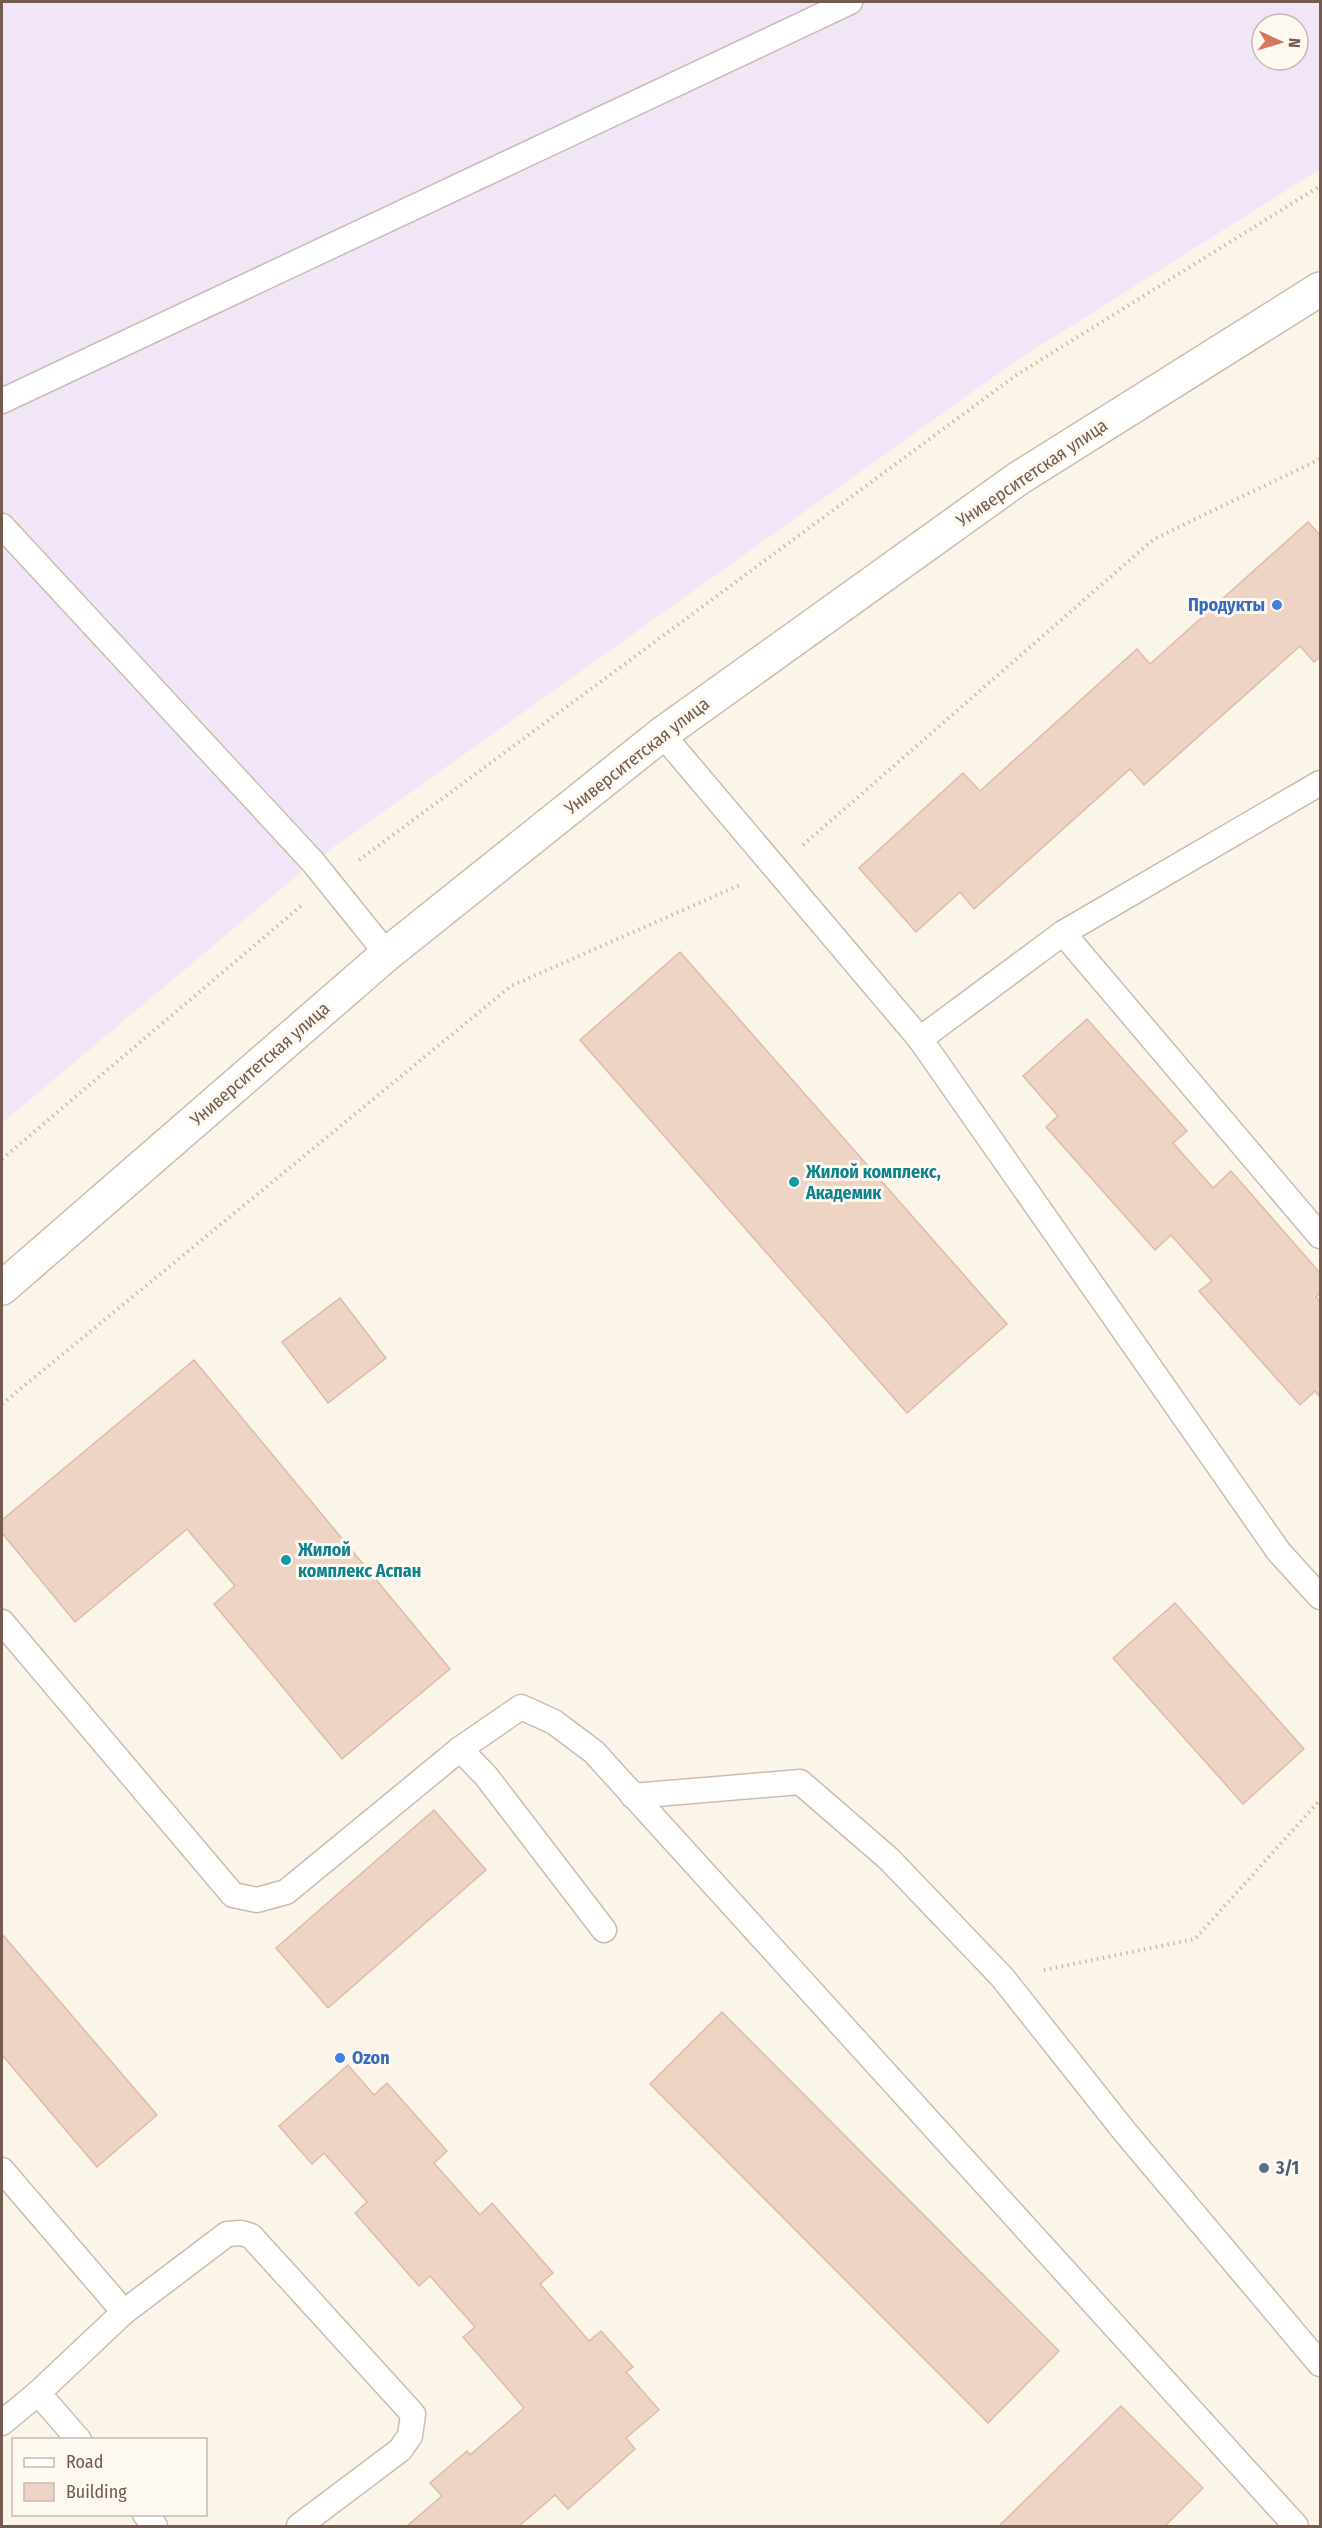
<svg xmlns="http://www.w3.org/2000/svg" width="1322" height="2528" font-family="'Fira Sans Condensed',sans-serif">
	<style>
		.education { fill: #f1e6f7; fill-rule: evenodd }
		.building { fill: #edd4c4; stroke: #debba6; stroke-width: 1.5 }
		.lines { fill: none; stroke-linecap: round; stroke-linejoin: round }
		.lane-casing { stroke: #ccbcb0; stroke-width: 27 }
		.secondary-casing { stroke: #cebcae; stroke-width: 36 }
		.path { stroke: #d2b7a7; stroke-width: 4; stroke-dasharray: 1.5 4.5; stroke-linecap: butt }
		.lane { stroke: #fff; stroke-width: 24 }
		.secondary { stroke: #fff; stroke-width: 33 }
		.shop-dot { fill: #3f7fe0; stroke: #fdf8f0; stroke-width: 2 }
		.culture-dot { fill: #0f9aa8; stroke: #fdf8f0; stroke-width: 2 }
		.service-dot { fill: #5c6f8a; stroke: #fdf8f0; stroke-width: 2 }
		.labels { text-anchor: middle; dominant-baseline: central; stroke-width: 6; stroke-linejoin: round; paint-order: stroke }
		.street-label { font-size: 18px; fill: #735c4f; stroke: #fdf8f0 }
		.shop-label { font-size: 18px; font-weight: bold; fill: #366cbe; stroke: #fdf8f0; text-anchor: end }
		.culture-label { font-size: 18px; font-weight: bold; fill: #0d838f; stroke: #fdf8f0; text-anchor: start }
		.service-label { font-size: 18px; font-weight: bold; fill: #4e5e75; stroke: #fdf8f0; text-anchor: start }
	</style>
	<rect width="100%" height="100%" fill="#fbf4e9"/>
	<path class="education" d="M2,2H1320V169L1016,361L313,862L2,1123ZM1262,24H1298V60H1262Z"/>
	<g class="building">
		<polygon points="1308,522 1320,535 1320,657 1314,662 1300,646 1144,785 1130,769 974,909 960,892 916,932 859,868 963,773 980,791 1137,649 1150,664"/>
		<polygon points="680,952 1007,1324 907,1413 580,1040"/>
		<polygon points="1087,1019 1187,1131 1173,1143 1213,1188 1231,1171 1320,1273 1320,1293 1316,1297 1320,1302 1320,1397 1315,1391 1300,1405 1199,1291 1212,1281 1171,1235 1155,1250 1046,1127 1058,1116 1023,1076"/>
		<polygon points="340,1298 386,1358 328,1403 282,1342"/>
		<polygon points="194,1360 450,1669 342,1759 214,1604 235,1586 187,1529 75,1622 2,1533 2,1520"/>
		<polygon points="1175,1603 1304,1749 1243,1804 1113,1658"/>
		<polygon points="434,1810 486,1870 328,2008 276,1948"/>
		<polygon points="2,1934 157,2115 97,2167 2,2055"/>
		<polygon points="722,2012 1059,2351 988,2423 650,2084"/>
		<polygon points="348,2065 374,2095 387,2083 447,2151 434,2163 480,2215 492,2203 553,2273 540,2284 589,2341 601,2331 633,2367 626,2372 659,2410 626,2438 635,2449 568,2509 555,2495 519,2526 407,2526 442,2496 430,2483 467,2451 470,2455 524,2408 463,2337 475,2327 430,2276 419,2286 355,2213 367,2202 324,2153 312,2164 279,2126"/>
		<polygon points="1121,2406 1203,2488 1165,2526 999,2526"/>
	</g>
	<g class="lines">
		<g class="lane-casing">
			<g id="lane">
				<polyline points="2,401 850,2"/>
				<polyline points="2,526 313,862 387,954"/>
				<polyline points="662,734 920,1039 1279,1552 1320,1597"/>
				<polyline points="1063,933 1320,1236"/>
				<polyline points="920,1039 1063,933 1320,783"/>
				<polyline points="2,1622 233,1895 257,1900 286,1892 460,1749 486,1776 604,1930"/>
				<polyline points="460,1749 521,1707 554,1722 594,1752 1296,2526"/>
				<polyline points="633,1796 800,1782 889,1859 1002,1977 1125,2132 1320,2364"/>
				<polyline points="2,2170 124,2312"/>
				<polyline points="38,2393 79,2440"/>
				<polyline points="2,2423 38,2393 124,2312 227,2234 241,2233 251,2236 413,2414 410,2436 400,2450 299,2526"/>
				<polyline points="145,2514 155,2526"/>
			</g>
		</g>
		<g class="secondary-casing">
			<polyline id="secondary" points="2,1288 387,954 662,734 1019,478 1320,289"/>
		</g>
		<g class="path">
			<polyline points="803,845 1154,539 1320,459"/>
			<polyline points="359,860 1015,376 1320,186"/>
			<polyline points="2,1159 301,906"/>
			<polyline points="2,1404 511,986 742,884"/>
			<polyline points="1044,1970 1195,1939 1320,1800"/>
		</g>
		<use href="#lane" class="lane"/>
		<use href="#secondary" class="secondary"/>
	</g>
	<g class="shop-dot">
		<circle cx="1277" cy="605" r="6"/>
		<circle cx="340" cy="2058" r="6"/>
	</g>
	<g class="culture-dot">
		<circle cx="794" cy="1182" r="6"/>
		<circle cx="286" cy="1560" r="6"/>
	</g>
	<circle class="service-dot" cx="1264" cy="2168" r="6"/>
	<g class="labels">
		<g class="street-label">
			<text transform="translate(1032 473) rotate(-34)">Университетская улица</text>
			<text transform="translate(637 756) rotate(-38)">Университетская улица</text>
			<text transform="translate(260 1064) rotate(-41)">Университетская улица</text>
		</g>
		<g class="shop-label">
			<text x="1265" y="605">Продукты</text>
			<text x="352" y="2058" text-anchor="start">Ozon</text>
		</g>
		<g class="culture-label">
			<text x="806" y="1172">Жилой комплекс,<tspan x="806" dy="21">Академик</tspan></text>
			<text x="298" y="1550">Жилой<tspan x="298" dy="21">комплекс Аспан</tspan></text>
		</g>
		<g class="service-label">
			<text x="1276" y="2168">3/1</text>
		</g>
	</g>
	<rect width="1322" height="2528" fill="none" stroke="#735c4f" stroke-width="6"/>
	<rect x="12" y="2438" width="195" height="78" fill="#fdf8f0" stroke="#c6bab0" stroke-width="1.5"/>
	<rect x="24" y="2458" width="30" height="9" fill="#ffffff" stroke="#c6bab0" stroke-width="1.5"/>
	<text x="66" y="2468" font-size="18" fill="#735c4f">Road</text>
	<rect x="24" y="2483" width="30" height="18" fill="#edd4c4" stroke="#c6bab0" stroke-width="1.5"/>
	<text x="66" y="2498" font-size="18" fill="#735c4f">Building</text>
	<g transform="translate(1280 42) rotate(94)"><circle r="28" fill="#fdf8f0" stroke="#c6bab0" stroke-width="1.5"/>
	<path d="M0-4.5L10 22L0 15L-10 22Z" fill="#d8765b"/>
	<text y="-9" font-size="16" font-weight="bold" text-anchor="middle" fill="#735c4f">N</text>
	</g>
</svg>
